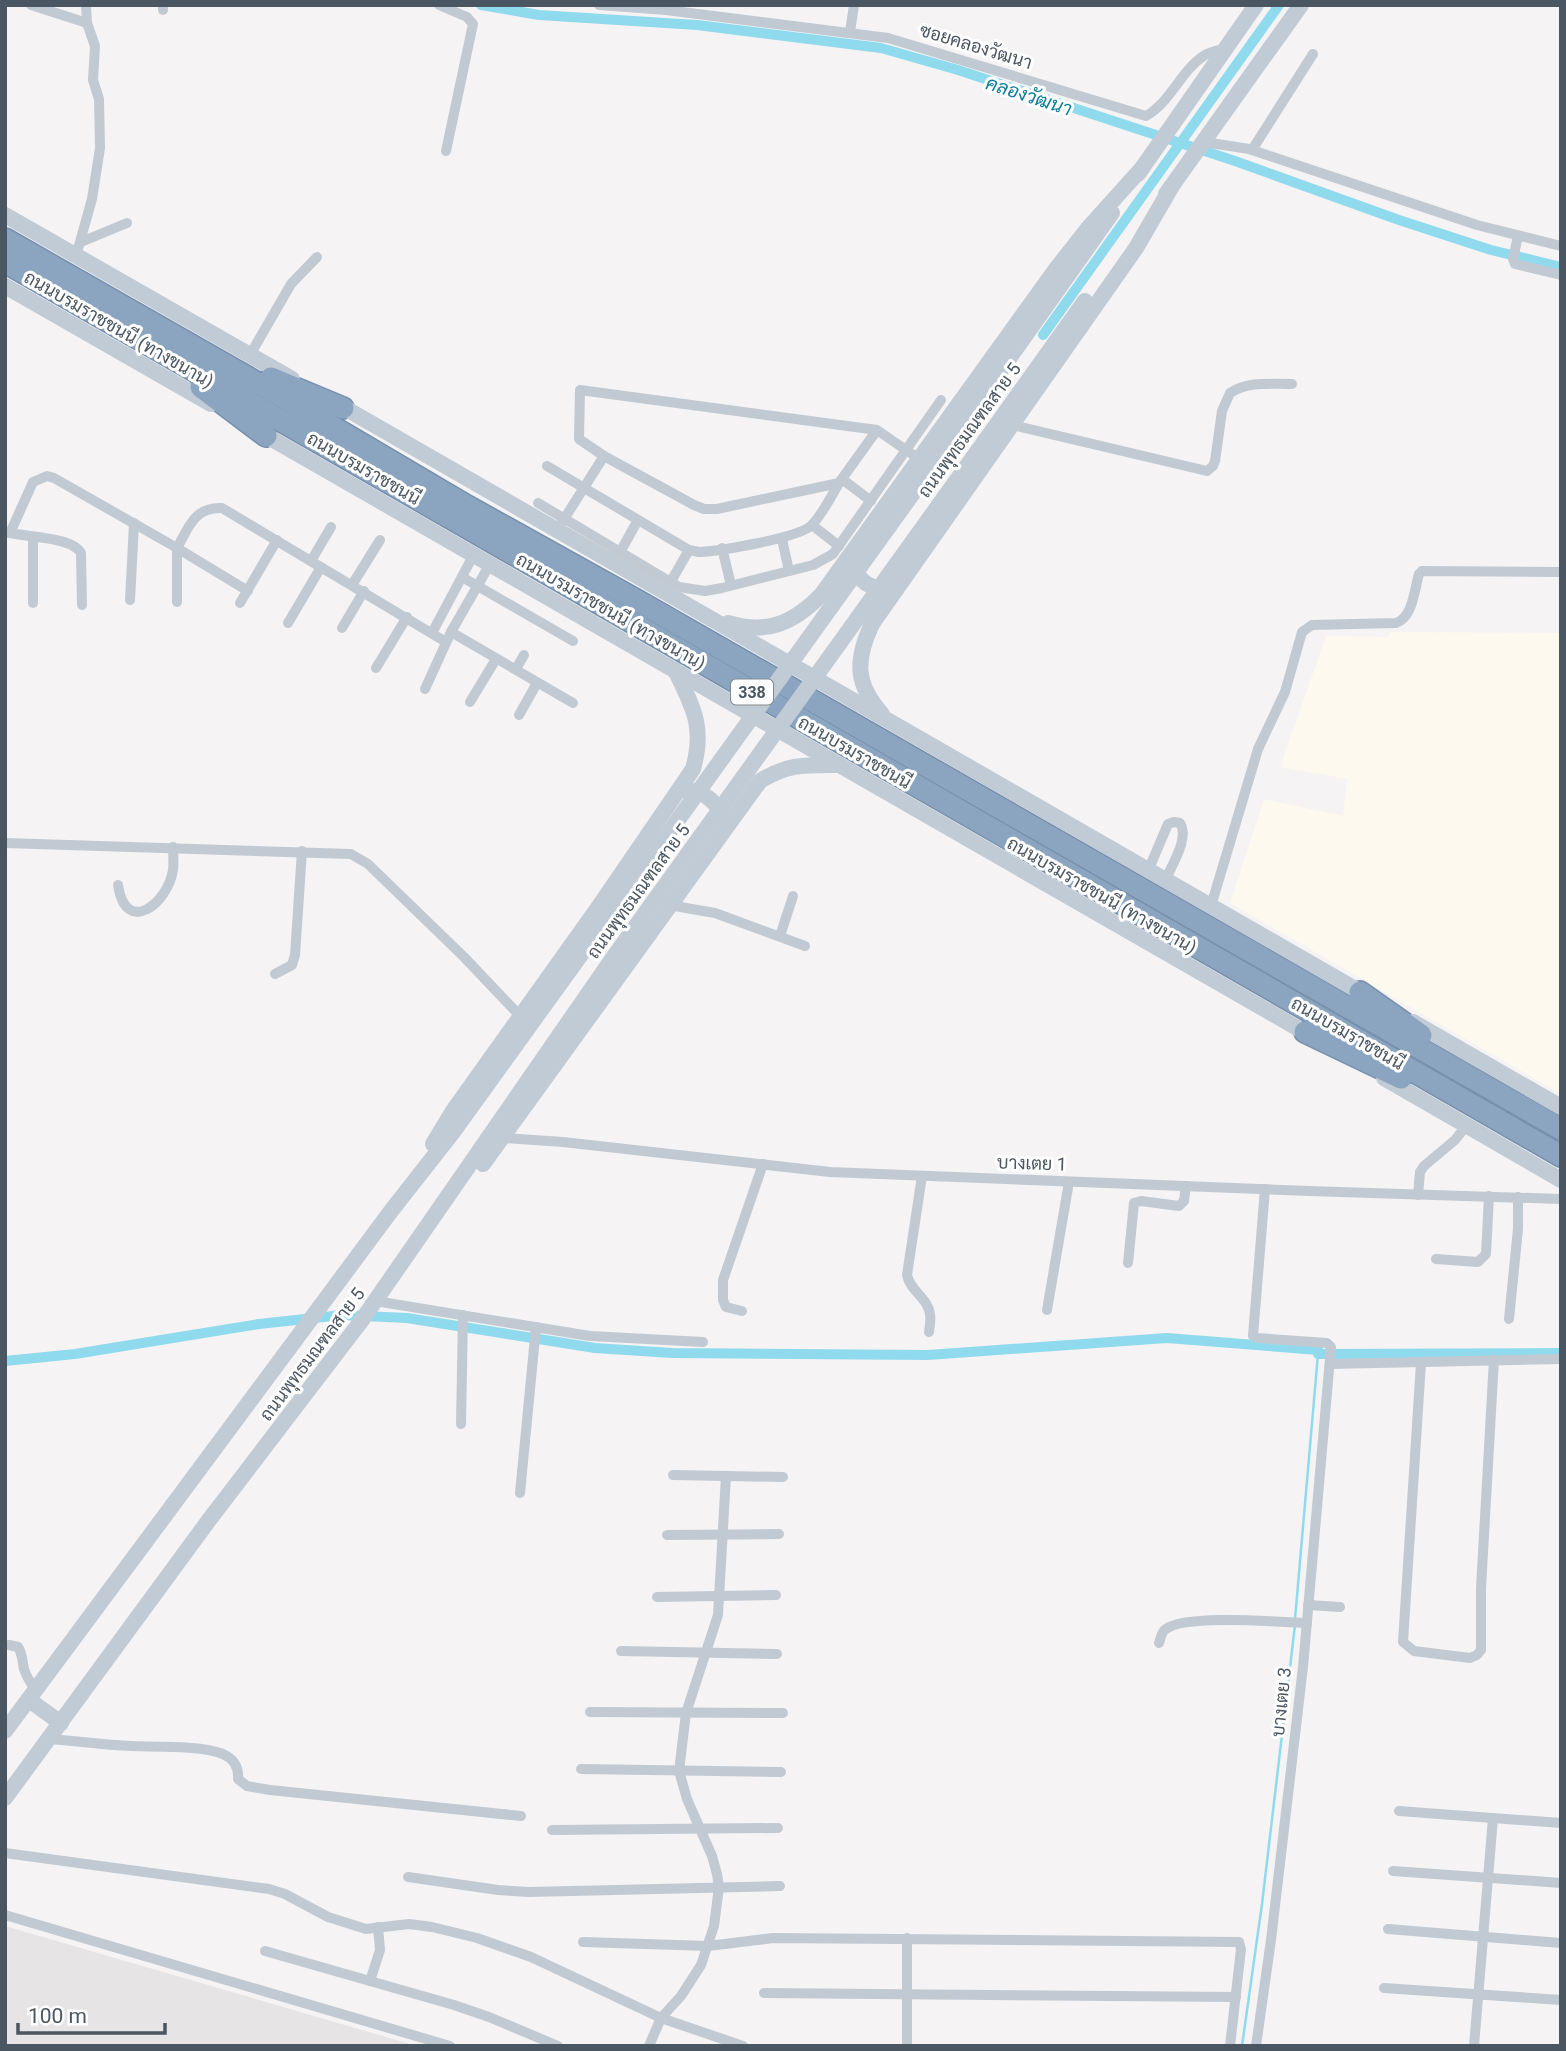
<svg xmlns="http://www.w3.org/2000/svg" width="1566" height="2051" font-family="Roboto,Sarabun,sans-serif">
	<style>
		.commercial { fill: #fdf9ef }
		.education { fill: #e6e4e5 }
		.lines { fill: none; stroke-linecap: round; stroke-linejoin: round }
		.stream { stroke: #90daee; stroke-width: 2.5 }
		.canal { stroke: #90daee; stroke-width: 10 }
		.highway-casing { stroke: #7690ad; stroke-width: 24 }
		.street { stroke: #c1cad2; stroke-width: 10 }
		.secondary { stroke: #c1cbd6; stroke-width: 16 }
		.highway { stroke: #8ba5c1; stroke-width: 21 }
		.secondary-bridge { stroke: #c1cbd6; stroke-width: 16 }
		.labels { text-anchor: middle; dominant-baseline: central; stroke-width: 6; stroke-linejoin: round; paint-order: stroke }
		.shield { fill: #fff; stroke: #808990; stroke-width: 2 }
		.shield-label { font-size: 16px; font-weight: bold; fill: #4a5661 }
		.street-label { font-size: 18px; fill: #4a5661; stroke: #fff }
		.water-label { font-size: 19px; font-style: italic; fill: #0c7c9b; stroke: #fff }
	</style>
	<rect width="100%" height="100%" fill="#f5f3f3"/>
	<polygon class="commercial" points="1391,632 1561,633 1561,1094 1230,903 1264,799 1343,816 1347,779 1280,767 1326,636 1388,637"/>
	<polygon class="education" points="5,1926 417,2046 5,2046"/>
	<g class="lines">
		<g class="stream">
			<polyline points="1295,1619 1318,1354"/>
			<polyline points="1242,2046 1262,1904 1295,1625"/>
		</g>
		<g class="canal">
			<polyline points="481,5 539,15 697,25 881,48 958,70 1235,161 1399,220 1491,250 1561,267"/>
			<polyline points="1043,335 1279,5"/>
			<polyline points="5,1361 75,1354 259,1324 342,1315 407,1318 595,1348 672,1353 928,1355 1167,1338 1318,1350 1318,1354 1561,1353"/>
		</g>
		<g class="highway-casing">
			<g id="highway">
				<polyline points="5,239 282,397 467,506 638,601 1561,1129"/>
				<polyline points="5,262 1561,1156"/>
				<polyline points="271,378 343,408"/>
				<polyline points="201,387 266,436"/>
				<polyline points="1360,992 1421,1035"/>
				<polyline points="1305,1032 1401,1078"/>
			</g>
		</g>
		<g class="street">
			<polyline points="31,5 87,23"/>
			<polyline points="439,5 467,17 473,24 446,151"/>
			<path d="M599,5L666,10L888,38L1146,116C1171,102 1181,70 1205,55C1211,51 1220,50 1227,48"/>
			<polyline points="163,10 163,5"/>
			<polyline points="850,32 854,5"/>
			<polyline points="1204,142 1249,149 1477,225 1561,246"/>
			<polyline points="1252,150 1313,54"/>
			<polyline points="1518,236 1513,259 1515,264 1561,275"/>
			<polyline points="81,242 127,223"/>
			<polyline points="76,256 92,199 100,148 99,99 93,80 95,46 87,23 86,5"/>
			<polyline points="250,355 291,284 317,257"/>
			<path d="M1012,425L1207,471L1213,466L1215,461L1222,411L1230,393C1248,381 1271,384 1292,384"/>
			<polyline points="877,430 839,483 717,509 704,509 694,505 604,456 579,439 580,390 877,430 919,459"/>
			<path d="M547,466L689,550L699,552C720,551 799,538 812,525C823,513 831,497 839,483"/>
			<polyline points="842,479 871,501"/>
			<polyline points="538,503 679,587 705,591 722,588 813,565 833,554 941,400"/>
			<polyline points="561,524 604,456"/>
			<polyline points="812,525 839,546"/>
			<path d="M5,532L10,533L33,482L47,476L54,478L177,548C189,527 194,507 222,508L446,642"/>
			<path d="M10,533C28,537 72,537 81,553L82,605"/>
			<polyline points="33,538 33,603"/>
			<polyline points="782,539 789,571"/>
			<polyline points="177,548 248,591"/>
			<polyline points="177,548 177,602"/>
			<polyline points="722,548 731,585"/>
			<polyline points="619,554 638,520"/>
			<polyline points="311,561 331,527"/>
			<polyline points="462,577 573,641"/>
			<polyline points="670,583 689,550"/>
			<polyline points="352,585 380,540"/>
			<polyline points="130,600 134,523"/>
			<polyline points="240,603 277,540"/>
			<polyline points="288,623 321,567"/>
			<polyline points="342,628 364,591"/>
			<polyline points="451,632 573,703"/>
			<polyline points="432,633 474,554"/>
			<polyline points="376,668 407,617"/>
			<polyline points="516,669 524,655"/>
			<polyline points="425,689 451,632 490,564"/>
			<polyline points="470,702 496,659"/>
			<polyline points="519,715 537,683"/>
			<polyline points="5,843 351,854 368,864 464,957 520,1016"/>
			<path d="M1148,871L1168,824L1174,822L1180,823C1190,838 1171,866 1165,881"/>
			<path d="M118,885C126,937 168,903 173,870C174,862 173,854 173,847"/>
			<polyline points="669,905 715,913 805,946"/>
			<path d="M1211,906L1258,749L1285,692L1302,632L1312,625L1396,623C1413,617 1414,591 1419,574L1422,571L1561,572"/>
			<polyline points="780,936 793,896"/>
			<polyline points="275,974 292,965 295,955 302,851"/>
			<polyline points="503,1138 563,1142 830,1172 1309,1191 1561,1199"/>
			<path d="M922,1176L907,1275C910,1291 928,1298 930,1314C931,1320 930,1326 929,1332"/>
			<polyline points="1418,1195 1420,1172 1424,1166 1455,1140 1466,1126"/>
			<polyline points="1436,1259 1478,1262 1486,1254 1489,1196"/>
			<polyline points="1128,1263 1134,1203 1141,1201 1179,1206 1184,1201 1186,1186"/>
			<polyline points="375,1301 590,1336 703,1342"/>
			<polyline points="1047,1310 1069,1182"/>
			<polyline points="742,1311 726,1307 723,1300 723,1280 763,1164"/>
			<polyline points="1509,1319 1518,1229 1518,1197"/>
			<polyline points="1421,1363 1403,1642 1414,1651 1470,1658 1477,1655 1481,1650 1481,1588 1494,1359"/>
			<polyline points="1330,1364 1561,1359"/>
			<polyline points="461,1424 463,1315"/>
			<polyline points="673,1475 783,1477"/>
			<polyline points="520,1493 536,1327"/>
			<polyline points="667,1535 779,1534"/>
			<polyline points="657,1597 776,1595"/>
			<polyline points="1308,1605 1340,1607"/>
			<path d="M1159,1643C1161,1638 1161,1632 1166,1629C1185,1614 1280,1622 1307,1623"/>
			<path d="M9,1645L18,1647C23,1655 22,1661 24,1669C27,1678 31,1684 36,1690"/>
			<polyline points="621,1651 777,1654"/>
			<polyline points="590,1712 783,1713"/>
			<path d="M50,1739C77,1741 104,1745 131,1746C155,1747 201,1745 223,1754C234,1759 239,1767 238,1779L247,1786L270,1790L521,1816"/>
			<polyline points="581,1769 781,1772"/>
			<polyline points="1399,1811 1561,1823"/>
			<polyline points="552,1830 778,1828"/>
			<polyline points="5,1853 269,1889 285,1894 328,1917 366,1929 409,1924 432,1927 477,1938 531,1957 661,2018 743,2046"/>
			<polyline points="1393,1871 1561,1883"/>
			<polyline points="408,1877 498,1890 529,1892 780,1886"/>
			<polyline points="5,1915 450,2046"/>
			<polyline points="1388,1929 1561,1943"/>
			<polyline points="907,1938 907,2046"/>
			<polyline points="583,1942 708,1946 773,1938 1239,1942 1241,1949 1230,2046"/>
			<polyline points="265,1951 454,2005 489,2017 558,2046"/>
			<polyline points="370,1981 380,1950 378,1927"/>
			<polyline points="1384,1988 1561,2000"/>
			<polyline points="764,1993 1236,1997"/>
			<polyline points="649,2046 661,2018 681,1996 701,1965 714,1926 719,1887 717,1874 712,1856 687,1799 679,1771 686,1713 718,1615 726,1476"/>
			<polyline points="1256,2046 1271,1940 1303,1667 1331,1347 1327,1343 1257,1338 1253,1336 1265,1189"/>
			<polyline points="1474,2046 1493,1818"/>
		</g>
		<g class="secondary">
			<polyline points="1138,174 1256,5"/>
			<polyline points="1166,194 1301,5"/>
			<polyline points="5,215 292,379"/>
			<polyline points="5,286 211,404"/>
			<polyline points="336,403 1369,997"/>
			<polyline points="962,425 1112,213"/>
			<polyline points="258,431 1313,1037"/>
			<polyline points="985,441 1085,301"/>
			<path d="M853,563C859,583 869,588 890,590"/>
			<path d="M728,623C767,635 794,623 822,594L1056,269L1089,227L1143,167"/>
			<path d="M882,714C855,684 855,660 872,624L1136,248L1172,186"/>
			<path d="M686,791C702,789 713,800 722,813L721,822"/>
			<polyline points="1413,1022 1561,1107"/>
			<polyline points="1384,1078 1561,1180"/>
			<path d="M433,1144L453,1111L600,905L693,769C705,727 693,707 675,670"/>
			<path d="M483,1164L760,781C788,764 804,765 835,765"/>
			<polyline points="29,1700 61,1723"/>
			<polyline points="5,1731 391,1211 453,1132 585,949"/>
			<polyline points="5,1798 209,1520 362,1320 608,965"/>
		</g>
		<use href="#highway" class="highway"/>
		<g class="secondary-bridge">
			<polyline points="585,949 962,425"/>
			<polyline points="608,965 985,441"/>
		</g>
	</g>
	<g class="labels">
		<rect class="shield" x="731" y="679.5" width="42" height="25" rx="5"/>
		<g class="shield-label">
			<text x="752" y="692">338</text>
		</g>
		<g class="street-label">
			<text transform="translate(976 46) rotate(17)">ซอยคลองวัฒนา</text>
			<text transform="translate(119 329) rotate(30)">ถนนบรมราชชนนี (ทางขนาน)</text>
			<text transform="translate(969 430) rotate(-54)">ถนนพุทธมณฑลสาย 5</text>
			<text transform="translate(364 468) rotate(30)">ถนนบรมราชชนนี</text>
			<text transform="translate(611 611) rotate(30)">ถนนบรมราชชนนี (ทางขนาน)</text>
			<text transform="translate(855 752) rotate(30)">ถนนบรมราชชนนี</text>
			<text transform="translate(638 891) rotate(-54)">ถนนพุทธมณฑลสาย 5</text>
			<text transform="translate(1102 895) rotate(30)">ถนนบรมราชชนนี (ทางขนาน)</text>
			<text transform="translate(1348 1033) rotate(30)">ถนนบรมราชชนนี</text>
			<text transform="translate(1032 1163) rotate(2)">บางเตย 1</text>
			<text transform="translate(312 1354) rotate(-53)">ถนนพุทธมณฑลสาย 5</text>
			<text transform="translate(1281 1702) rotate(-84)">บางเตย 3</text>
		</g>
		<g class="water-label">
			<text transform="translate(1029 96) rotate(18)">คลองวัฒนา</text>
		</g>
	</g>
	<rect width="1566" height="2051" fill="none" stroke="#4a5661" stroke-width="14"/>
	<path d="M18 2023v10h147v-10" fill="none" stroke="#4a5661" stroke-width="3.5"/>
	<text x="28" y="2023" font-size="21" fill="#4a5661" stroke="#ffffff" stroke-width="5" paint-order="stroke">100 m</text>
</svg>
